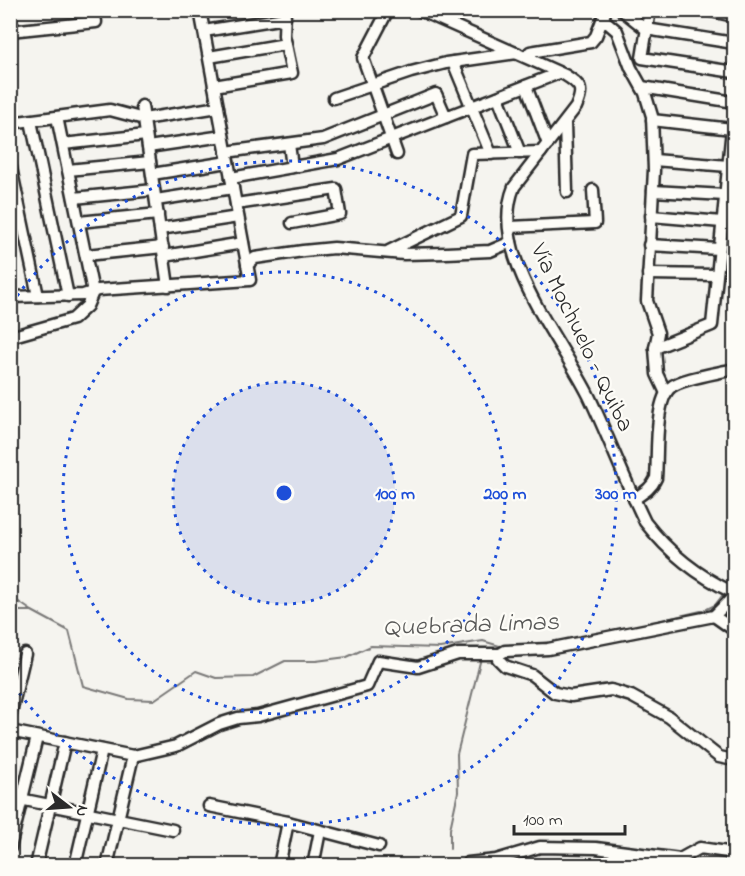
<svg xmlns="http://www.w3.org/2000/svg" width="745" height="876" font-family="'Indie Flower',sans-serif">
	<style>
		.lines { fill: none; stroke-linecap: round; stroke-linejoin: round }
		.stream { stroke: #797877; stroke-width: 2 }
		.minor-casing { stroke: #2b2b2b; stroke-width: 15 }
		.minor { stroke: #fdfcf7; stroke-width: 10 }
		.ring { fill: none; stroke: #1d4ed8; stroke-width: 3; stroke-dasharray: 3 6 }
		.labels { text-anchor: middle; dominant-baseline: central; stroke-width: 4.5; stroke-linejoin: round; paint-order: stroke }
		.street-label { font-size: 24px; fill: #2b2b2b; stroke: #fdfcf7 }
		.water-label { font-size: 26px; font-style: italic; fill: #585857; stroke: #fdfcf7 }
		.centre { fill: #1d4ed8; stroke: #fdfcf7; stroke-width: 3 }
		.ring-label { font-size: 18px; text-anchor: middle; font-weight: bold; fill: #1d4ed8; stroke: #fdfcf7; stroke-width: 4.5; stroke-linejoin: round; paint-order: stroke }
	</style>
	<rect width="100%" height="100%" fill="#f5f4ef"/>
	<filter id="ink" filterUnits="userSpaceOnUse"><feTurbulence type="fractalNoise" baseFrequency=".0167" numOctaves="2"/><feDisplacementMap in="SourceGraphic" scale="12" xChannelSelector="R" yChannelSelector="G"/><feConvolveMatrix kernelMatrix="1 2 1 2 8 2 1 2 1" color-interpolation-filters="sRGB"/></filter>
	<g filter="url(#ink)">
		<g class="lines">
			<g class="stream">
				<polyline points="728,587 734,580"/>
				<polyline points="10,596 32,611 69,631 83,686 129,699 154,700 196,671 216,678 253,677 285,661 316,661 347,657 371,646 440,648 483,641 503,647"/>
				<polyline points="10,611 32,611"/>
				<polyline points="650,623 705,610 715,605 725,592"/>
				<polyline points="520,645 559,642"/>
				<polyline points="450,849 450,829 458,792 457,754 481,658"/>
			</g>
			<g class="minor-casing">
				<g id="minor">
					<polyline points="388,10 363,58 397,154"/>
					<path d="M419,10L565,75C581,85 584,89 576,107L514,187C487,253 561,339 589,396C609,438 625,481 645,522C668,552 700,577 734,593"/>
					<polyline points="622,10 646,29 734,43"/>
					<polyline points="650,10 642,58 734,72"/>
					<polyline points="706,10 734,16"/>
					<polyline points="603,19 617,31 631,68 645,93 652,116 654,170 647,301 658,333 655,348 657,374 666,393"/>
					<polyline points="10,31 96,22 94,10"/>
					<polyline points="204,31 285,18"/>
					<polyline points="209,57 286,44"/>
					<polyline points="526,57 530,52 591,42 596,36 606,10"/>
					<polyline points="453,62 491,154"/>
					<polyline points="214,86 292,73 284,35 285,10"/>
					<polyline points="526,86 548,144"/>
					<polyline points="642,87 734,102"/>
					<polyline points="498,97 520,153"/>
					<polyline points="334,98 411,72 446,63 517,53"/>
					<polyline points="142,106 168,286"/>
					<polyline points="652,120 732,129 712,325 655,348"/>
					<polyline points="31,121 68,296"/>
					<polyline points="10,123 110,110 144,119 218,107"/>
					<polyline points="565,123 567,192"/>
					<polyline points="63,144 146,135"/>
					<polyline points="289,144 292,167"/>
					<polyline points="148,147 223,136"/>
					<polyline points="226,152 323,139 436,94 446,117"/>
					<polyline points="654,160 728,166"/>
					<polyline points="10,163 38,296"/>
					<polyline points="68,170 150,162"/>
					<polyline points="152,174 228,162"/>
					<polyline points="231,178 338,159 559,73"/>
					<polyline points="653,191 725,195"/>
					<polyline points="74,198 154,190"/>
					<polyline points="156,200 233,188"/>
					<polyline points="236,204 336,189 340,214 292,223"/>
					<polyline points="651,216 722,222"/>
					<polyline points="79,222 158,214"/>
					<polyline points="510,227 595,223 593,190"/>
					<polyline points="160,229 238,217"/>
					<polyline points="649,245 719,249"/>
					<polyline points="389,251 461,216 472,154 541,152"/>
					<polyline points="86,255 163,247"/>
					<polyline points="164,256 243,243"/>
					<polyline points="247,265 255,258 303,251 334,248 404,254 446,253 490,251 511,242"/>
					<polyline points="648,274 716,275"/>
					<polyline points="10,297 83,295 98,290 250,280 200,10"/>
					<polyline points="10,337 73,319 87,306 93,292 57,117"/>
					<path d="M634,499C643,493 651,489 656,478C658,458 654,400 671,387C682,378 719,373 734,369"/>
					<polyline points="734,596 714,616 548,649 505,651 500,654 498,659 505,666 532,675 555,693 571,696 611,690 631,696 669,717 719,757 734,760"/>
					<polyline points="714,616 734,630"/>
					<polyline points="10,717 25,654"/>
					<polyline points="10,731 133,756 176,746 219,724 238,718 258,716 367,686 378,661 418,667 458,654 500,654"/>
					<polyline points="10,797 173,830"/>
					<polyline points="209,806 288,822 379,846"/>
					<polyline points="10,848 37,737"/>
					<polyline points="36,866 65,742"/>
					<polyline points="75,866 102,750"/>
					<polyline points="107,866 133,756"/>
					<polyline points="279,866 288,822"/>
					<polyline points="313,866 320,831"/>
					<polyline points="467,866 468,863 496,860 540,847 596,848 680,859 700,848 734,853"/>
				</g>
			</g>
			<use href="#minor" class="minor"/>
		</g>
	</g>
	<circle cx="284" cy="493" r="111" fill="#1d4ed8" fill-opacity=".12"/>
	<g class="ring">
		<circle cx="284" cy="493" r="111"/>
		<circle cx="284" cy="493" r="221"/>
		<path d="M12 303A332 332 0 1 1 12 683"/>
	</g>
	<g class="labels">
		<g class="street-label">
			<text transform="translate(581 338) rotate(64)">Vía Mochuelo - Quiba</text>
		</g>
		<g class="water-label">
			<text transform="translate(471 626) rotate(-2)">Quebrada Limas</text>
		</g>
	</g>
	<circle cx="284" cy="493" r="9" class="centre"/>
	<g class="ring-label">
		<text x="395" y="499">100 m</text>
		<text x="505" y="499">200 m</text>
		<text x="616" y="499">300 m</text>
	</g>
	<rect width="745" height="876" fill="none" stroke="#fdfcf7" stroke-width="36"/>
	<rect x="18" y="18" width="709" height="840" fill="none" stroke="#2b2b2b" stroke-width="2" filter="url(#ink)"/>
	<g transform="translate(69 807) rotate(107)" stroke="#fdfcf7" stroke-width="4.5" paint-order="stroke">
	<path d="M0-4.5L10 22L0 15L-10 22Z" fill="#2b2b2b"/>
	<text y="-9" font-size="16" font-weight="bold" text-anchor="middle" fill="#2b2b2b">N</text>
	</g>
	<path d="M514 825v9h111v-9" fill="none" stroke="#2b2b2b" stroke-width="3"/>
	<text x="523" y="825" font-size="18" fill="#2b2b2b" stroke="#fdfcf7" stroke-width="4.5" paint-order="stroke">100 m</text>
</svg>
